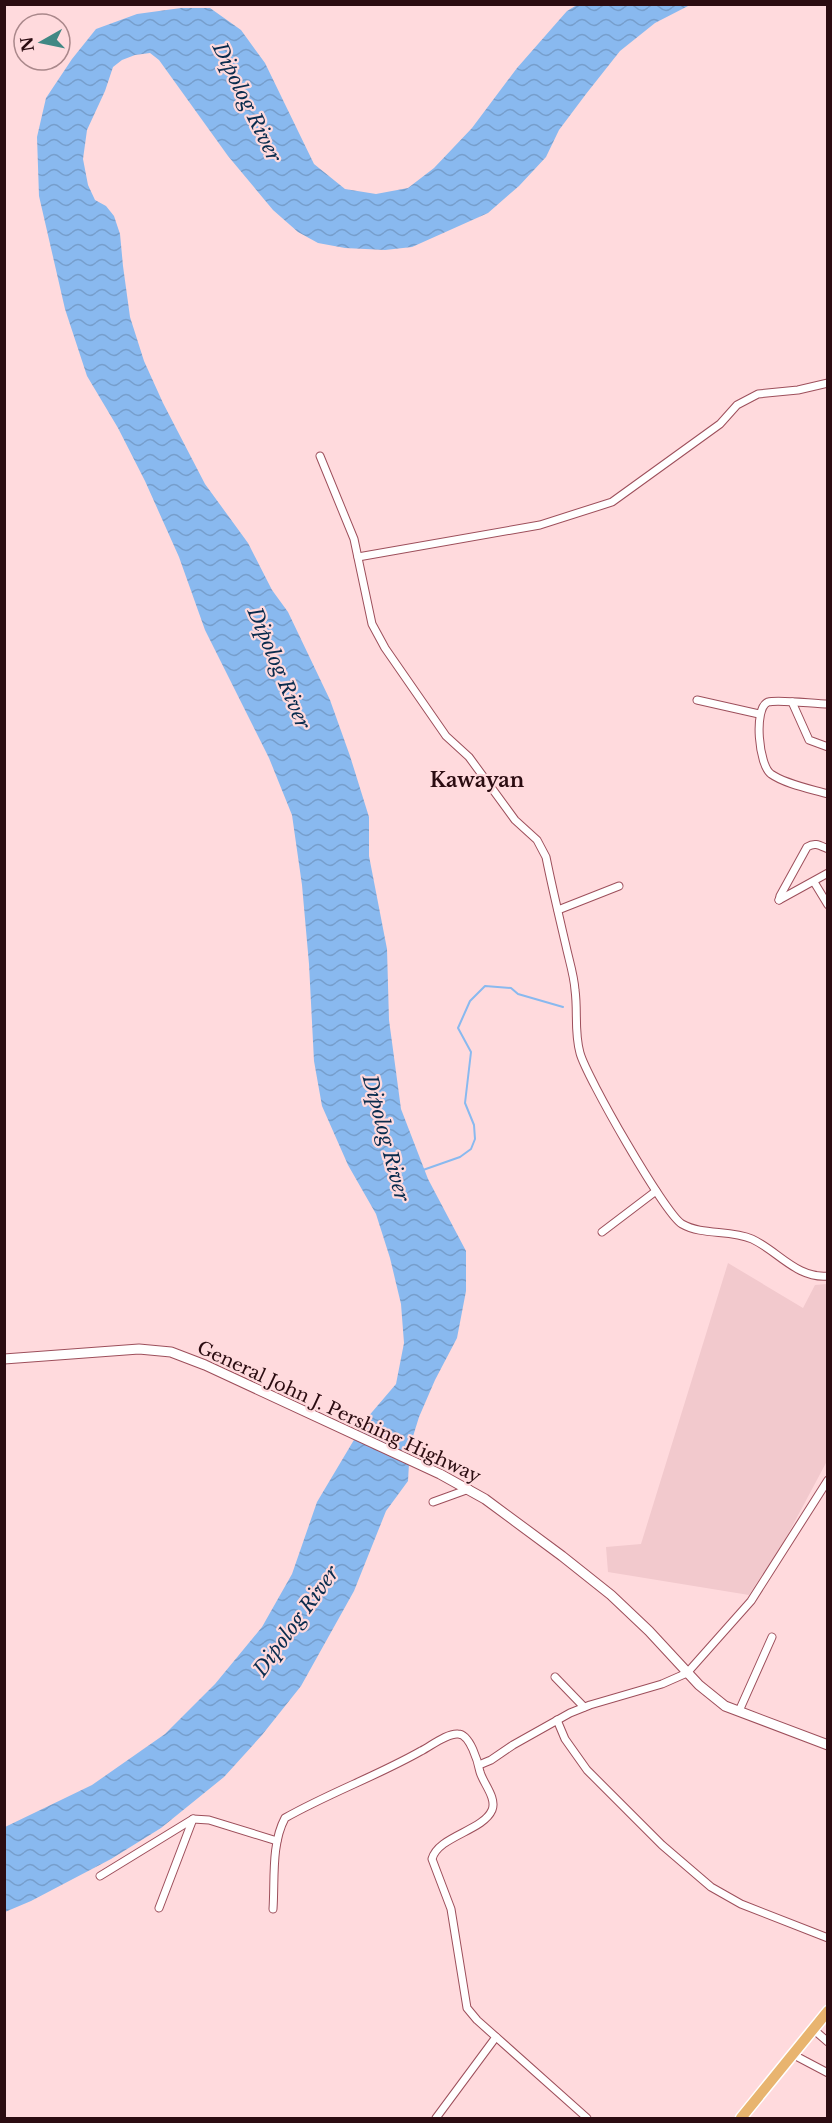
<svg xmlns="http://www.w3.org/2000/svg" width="832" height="2123" font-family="'Libre Baskerville',serif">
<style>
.built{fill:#f2c9cd}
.water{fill:url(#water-waves)}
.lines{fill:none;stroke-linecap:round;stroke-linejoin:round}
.stream{stroke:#89b9ef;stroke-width:2}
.minor-casing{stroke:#9d4f5b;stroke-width:9}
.secondary-casing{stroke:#9d4f5b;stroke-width:11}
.trunk-casing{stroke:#fff;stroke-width:13}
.minor{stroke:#fff;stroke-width:7}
.secondary{stroke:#fff;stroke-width:9}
.trunk{stroke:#e8b46f;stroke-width:10}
.labels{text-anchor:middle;stroke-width:4.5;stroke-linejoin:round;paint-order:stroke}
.street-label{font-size:18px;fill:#2b0c11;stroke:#ffdadd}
.water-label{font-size:20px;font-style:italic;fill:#092c4e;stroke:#ffdadd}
.neighbourhood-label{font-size:20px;font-weight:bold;fill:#2b0c11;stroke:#ffdadd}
</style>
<defs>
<pattern id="water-waves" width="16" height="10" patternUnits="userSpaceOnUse" patternTransform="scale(1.5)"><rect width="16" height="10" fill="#89b9ef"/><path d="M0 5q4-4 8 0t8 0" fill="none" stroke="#769ecc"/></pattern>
</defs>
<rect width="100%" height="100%" fill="#ffdadd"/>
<path class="built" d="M728,1263L803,1308L815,1285L827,1284V1461L786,1538L749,1595L608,1572L606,1547L641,1544Z"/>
<path class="water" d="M577,5H690L655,23L620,51L586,94L559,130L546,157L519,186L488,213L412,247L385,250L345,248L318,243L298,232L273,210L228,156L159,60L150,53L135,55L122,60L113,67L105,91L87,130L83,159L88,185L95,200L106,206L114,216L120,234L123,266L130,317L144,361L163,403L205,484L248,543L272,590L288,612L330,700L350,756L369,817V856L387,949L389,1020L401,1109L428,1179L466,1251V1291L457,1338L435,1380L419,1417L410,1446L408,1481L386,1511L354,1591L301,1686L262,1735L224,1777L161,1828L111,1859L31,1901L5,1912V1827L92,1785L165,1734L215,1684L262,1627L292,1574L317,1502L367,1418L396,1384L404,1343L401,1304L390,1258L376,1214L348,1165L322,1106L314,1061L309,964L302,885L292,815L269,758L205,630L179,557L145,481L118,428L87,376L65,309L39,196L37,137L46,98L72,59L96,29L137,14L181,8H210L241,30L265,63L314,164L345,189L376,194L408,188L434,168L472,128L517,68L567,11Z"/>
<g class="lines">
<path class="stream" d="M423,1170L460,1157L471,1149L475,1139L474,1125L465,1103L471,1052L458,1028L470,1001L485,986L511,988L518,994L563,1007"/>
<defs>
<g id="minor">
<path d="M320,456L354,539L372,624L385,648L446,736L469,757L515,820L537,840L546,857C552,887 559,916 566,946C569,960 574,975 575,990C578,1011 574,1032 580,1053C586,1076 665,1214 682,1224C703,1236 730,1229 752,1239C778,1251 797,1279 828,1276"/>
<path d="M358,557L540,525L612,502L720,424L737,405L758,394L798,390L828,383"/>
<path d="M697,700L759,714"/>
<path d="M792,702L809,740L828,747"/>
<path d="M828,704C815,704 778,699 768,702C753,708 759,766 771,774C785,784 811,789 828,794"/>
<path d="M814,882L828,905"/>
<path d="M779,900L780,896L807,847C815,842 819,845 828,849"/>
<path d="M779,900L828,873"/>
<path d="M558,910L619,886"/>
<path d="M602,1232L656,1191"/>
<path d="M433,1502L469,1489"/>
<path d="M555,1677L584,1707"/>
<path d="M739,1711L772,1637"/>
<path d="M557,1720L565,1739L587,1770L662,1845L711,1887L741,1904L828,1938"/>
<path d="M479,1765L491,1760L513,1745L570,1713L590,1705L662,1684L687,1673L751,1601L828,1480"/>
<path d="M100,1876L193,1819"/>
<path d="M159,1908L193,1819L209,1820L277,1841"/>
<path d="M273,1909C275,1880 271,1844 285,1818C329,1793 377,1776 421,1751C431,1746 447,1733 458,1734C470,1734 478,1762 480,1772C483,1783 497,1798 492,1810C483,1831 438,1836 432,1859L451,1909L467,2008L477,2020L587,2118"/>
<path d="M813,2029L828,2042"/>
<path d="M792,2054L828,2073"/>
<path d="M436,2118L496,2037"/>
</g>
<path id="secondary" d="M4,1359L139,1349L171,1352L205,1365L440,1474L485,1499L562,1556L611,1595L649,1631L699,1685L725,1706L828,1745"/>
<path id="trunk" d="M741,2118L828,2011"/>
</defs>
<use href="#minor" class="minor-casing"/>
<use href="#secondary" class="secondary-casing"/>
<use href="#trunk" class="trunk-casing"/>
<use href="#minor" class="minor"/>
<use href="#secondary" class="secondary"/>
<use href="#trunk" class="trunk"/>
</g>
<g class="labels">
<g class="street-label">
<text transform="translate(339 1412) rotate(25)" y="6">General John J. Pershing Highway</text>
</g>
<g class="water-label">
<text transform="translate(247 102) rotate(64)" y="7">Dipolog River</text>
<text transform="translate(279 668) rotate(67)" y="7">Dipolog River</text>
<text transform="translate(386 1138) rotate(75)" y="7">Dipolog River</text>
<text transform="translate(296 1621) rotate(-54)" y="7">Dipolog River</text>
</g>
<g class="neighbourhood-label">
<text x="477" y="787">Kawayan</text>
</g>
</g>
<rect width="832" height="2123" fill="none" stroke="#2b0c11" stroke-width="12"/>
<g transform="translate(42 42) rotate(261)"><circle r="28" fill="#ffdadd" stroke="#aa888b" stroke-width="1.5"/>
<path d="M0-4.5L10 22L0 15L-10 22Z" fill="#408884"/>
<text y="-9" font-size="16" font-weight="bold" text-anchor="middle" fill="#2b0c11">N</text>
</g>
</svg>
